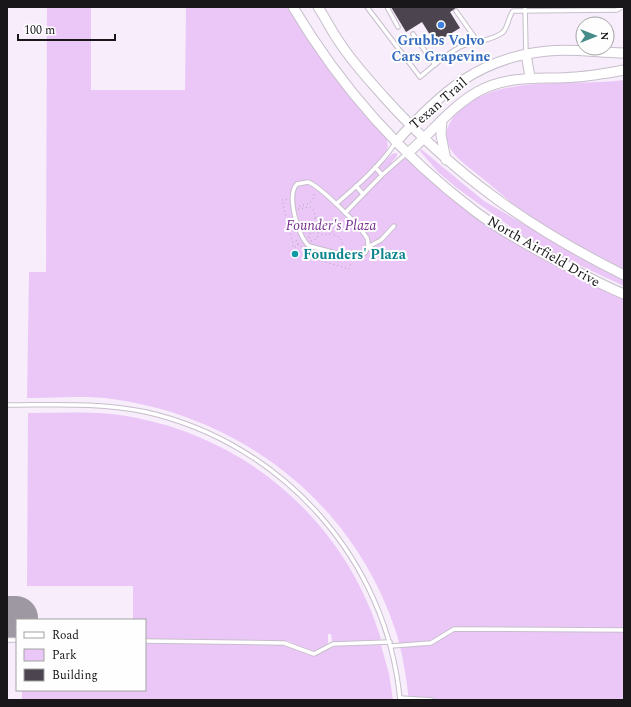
<svg xmlns="http://www.w3.org/2000/svg" width="631" height="707" font-family="Spectral,serif">
<style>
.green{fill:#ebc7f8}
.lines{fill:none;stroke-linecap:round;stroke-linejoin:round}
.runway{stroke:#9e98a2;stroke-width:44}
.building{fill:#4c444f}
.service-casing{stroke:#c7becb;stroke-width:5.5}
.secondary-casing{stroke:#c7becb;stroke-width:11}
.path{stroke:#aea6b1;stroke-width:1;stroke-dasharray:1 3;stroke-linecap:butt}
.service{stroke:#fff;stroke-width:3.5}
.secondary{stroke:#fff;stroke-width:9}
.shop-dot{fill:#3f7fe0;stroke:#fefefe;stroke-width:1.5}
.culture-dot{fill:#0f9aa8;stroke:#fefefe;stroke-width:1.5}
.labels{text-anchor:middle;stroke-width:4;stroke-linejoin:round;paint-order:stroke}
.shop-label{font-size:14px;font-weight:bold;fill:#366cbe;stroke:#fefefe}
.street-label{font-size:14px;fill:#1a171b;stroke:#fefefe}
.park-label{font-size:14px;font-style:italic;fill:#77308d;stroke:#fefefe}
.culture-label{font-size:14px;font-weight:bold;fill:#0d838f;stroke:#fefefe;text-anchor:start}
</style>
<rect width="100%" height="100%" fill="#f7edfb"/>
<g class="green">
<path d="M47,7H91V90H185L186,7H289L330,72L364,114L387,139L388,147L384,155L388,158L392,154L397,153V156L392,162L395,166L403,159H408C429,176 449,196 471,212C518,248 571,274 624,299V700H409C406,677 403,654 396,632C355,505 244,417 112,399C88,395 53,398 27,398L29,272H46Z"/>
<path d="M624,80V269C592,254 556,233 527,214C509,202 494,187 477,174C468,166 452,156 448,144C440,124 464,103 481,96C525,77 577,86 624,80Z"/>
<path d="M421,149L484,201L603,270L624,281V286L553,253L519,233L457,188L438,172L420,151Z"/>
<path d="M28,413C64,413 101,410 137,418C253,441 347,526 381,639L375,641L334,643L332,641L331,634H328V644L313,653L288,641L145,640V620H133V586H27Z"/>
<path d="M145,643L283,644L313,656L335,646L381,645L389,674L393,700H22V690H145Z"/>
</g>
<g class="lines">
<path class="runway" d="M7,618H16"/>
</g>
<path class="building" d="M391,7H458L450,12L460,28L435,43L422,22L406,32Z"/>
<g class="lines">
<defs>
<g id="service">
<path d="M367,7L420,77C433,66 445,55 460,47C473,41 489,42 502,33C508,29 508,17 513,11L617,10L622,7"/>
<path d="M387,7L398,27"/>
<path d="M525,7L526,54"/>
<path d="M456,11L478,42"/>
<path d="M413,34L435,65"/>
<path d="M375,167L382,175"/>
<path d="M308,182C320,186 360,226 367,238C368,241 368,244 368,247L365,253L355,258L309,246C298,237 286,195 297,184Z"/>
<path d="M356,186L363,194"/>
<path d="M336,204C357,186 380,166 396,142"/>
<path d="M345,213L382,175L407,153"/>
<path d="M368,247L381,240L394,226"/>
<path d="M7,405C53,405 100,402 146,412C283,443 387,560 400,700"/>
<path d="M7,640H17"/>
<path d="M145,641L284,643L314,654L333,644L390,642"/>
<path d="M391,646L431,643L454,629L624,630"/>
<path d="M400,698L432,700"/>
</g>
<g id="secondary">
<path d="M293,7C340,86 403,157 476,212C504,233 536,250 567,266C586,276 604,286 624,294"/>
<path d="M318,7C326,19 332,32 340,43C353,63 369,80 384,97C454,175 531,229 624,275"/>
<path d="M526,54L530,77"/>
<path d="M442,120L441,135L446,160"/>
<path d="M396,142C440,93 479,57 548,51C573,48 599,53 624,53"/>
<path d="M408,153C431,133 451,107 477,92C509,74 541,80 576,77C592,76 608,73 624,70"/>
</g>
</defs>
<use href="#service" class="service-casing"/>
<use href="#secondary" class="secondary-casing"/>
<g class="path">
<path d="M287,199L282,200L294,248L299,244L305,250L302,255L349,269L351,263"/>
<path d="M299,206C308,204 314,203 314,193"/>
<path d="M298,209L309,207L313,209L316,218L327,221L333,234C341,239 344,239 341,250"/>
<path d="M315,218L314,224L317,232L321,235L332,234"/>
<path d="M309,238L310,233L316,231"/>
<path d="M296,240L298,245"/>
<path d="M311,241L317,239L318,234"/>
<path d="M305,252L310,253"/>
</g>
<use href="#service" class="service"/>
<use href="#secondary" class="secondary"/>
</g>
<circle class="shop-dot" cx="441" cy="25" r="4"/>
<circle class="culture-dot" cx="295" cy="254" r="4"/>
<g class="labels">
<g class="shop-label">
<text x="441" y="45">Grubbs Volvo<tspan x="441" dy="16">Cars Grapevine</tspan></text>
</g>
<g class="street-label">
<text transform="translate(438 103) rotate(-41)" y="5">Texan Trail</text>
<text transform="translate(544 251) rotate(30)" y="5">North Airfield Drive</text>
</g>
<g class="park-label">
<text x="331" y="230">Founder's Plaza</text>
</g>
<g class="culture-label">
<text x="303" y="259">Founders' Plaza</text>
</g>
</g>
<rect width="631" height="707" fill="none" stroke="#1a171b" stroke-width="16"/>
<rect x="16" y="619" width="130" height="72" fill="#fefefe" stroke="#a3a2a3"/>
<rect x="24" y="632" width="20" height="6" fill="#ffffff" stroke="#a3a2a3"/>
<text x="52" y="639" font-size="12" fill="#1a171b">Road</text>
<rect x="24" y="649" width="20" height="12" fill="#ebc7f8" stroke="#a3a2a3"/>
<text x="52" y="659" font-size="12" fill="#1a171b">Park</text>
<rect x="24" y="669" width="20" height="12" fill="#4c444f" stroke="#a3a2a3"/>
<text x="52" y="679" font-size="12" fill="#1a171b">Building</text>
<g transform="translate(595 36) rotate(90)"><circle r="19" fill="#fefefe" stroke="#a3a2a3"/>
<path d="M0-3L7 15L0 10L-7 15Z" fill="#468d89"/>
<text y="-6" font-size="11" font-weight="bold" text-anchor="middle" fill="#1a171b">N</text>
</g>
<path d="M18 34v6h97v-6" fill="none" stroke="#1a171b" stroke-width="2"/>
<text x="24" y="34" font-size="12" fill="#1a171b" stroke="#fefefe" stroke-width="3" paint-order="stroke">100 m</text>
</svg>
